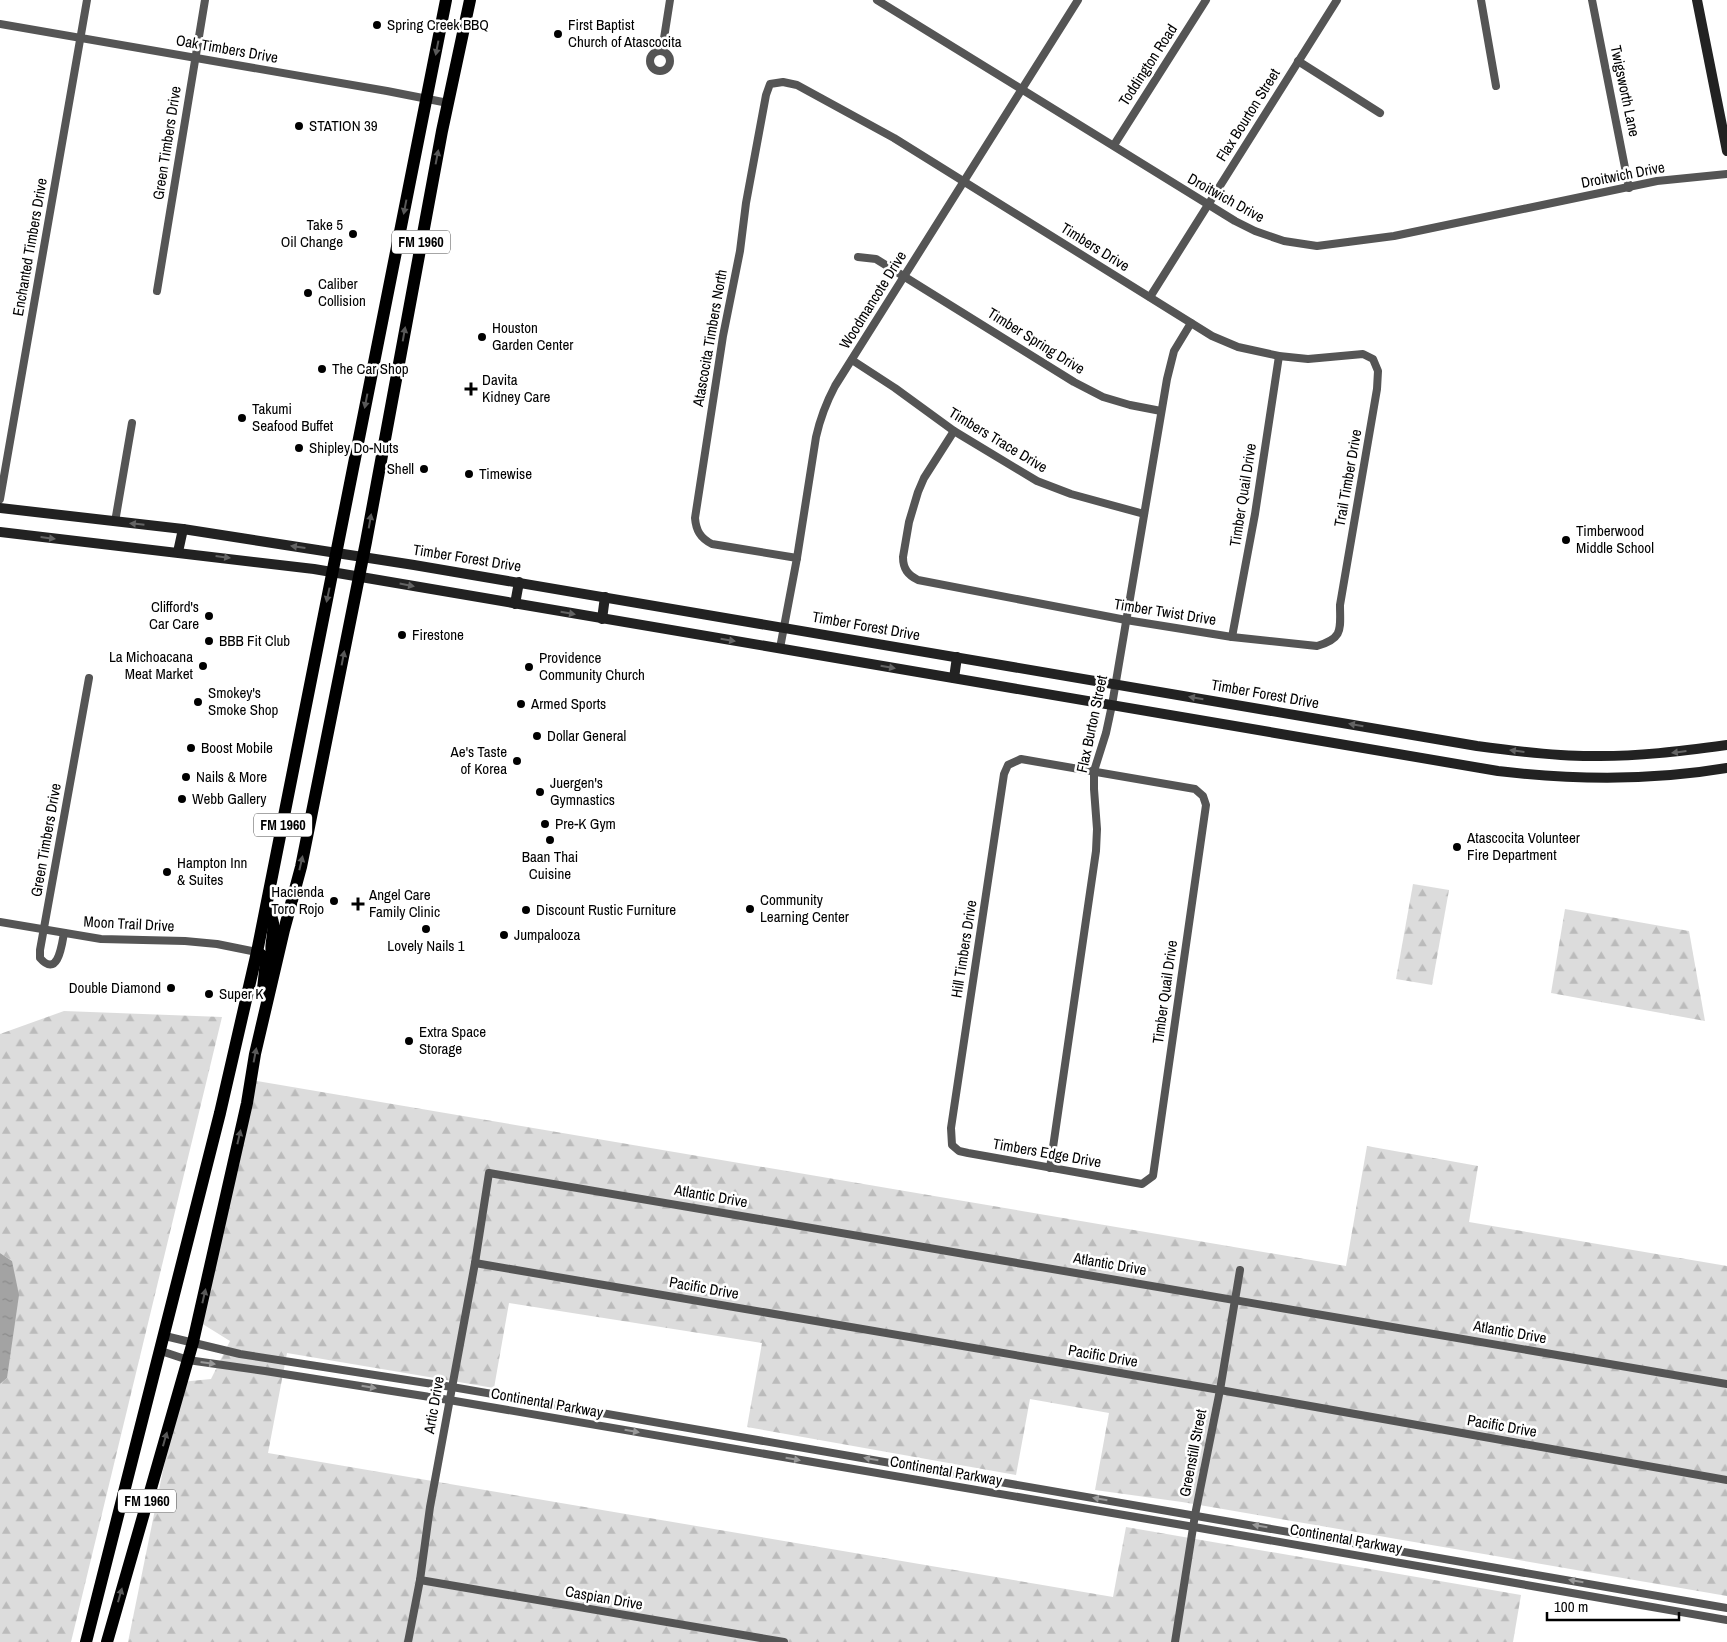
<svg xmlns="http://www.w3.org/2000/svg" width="1727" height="1642" font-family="'Archivo Narrow',sans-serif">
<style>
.forest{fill:url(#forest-firs)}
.water{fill:url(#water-ripples)}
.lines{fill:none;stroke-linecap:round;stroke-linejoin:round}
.street{stroke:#555;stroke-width:8}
.secondary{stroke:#222;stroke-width:10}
.primary{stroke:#000;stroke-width:12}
.oneway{fill:#595959}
.oneway2{fill:#646464}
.oneway3{fill:#999}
.poi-dot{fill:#000;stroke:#fff;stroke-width:2}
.labels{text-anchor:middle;stroke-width:5;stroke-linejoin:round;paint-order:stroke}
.shield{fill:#fff;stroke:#4c4c4c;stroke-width:1}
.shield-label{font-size:14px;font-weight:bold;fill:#000}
.poi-label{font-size:15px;fill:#000;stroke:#fff;text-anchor:start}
.street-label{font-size:15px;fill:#000;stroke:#fff}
</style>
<defs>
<pattern id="forest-firs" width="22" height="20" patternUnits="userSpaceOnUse" patternTransform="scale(1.25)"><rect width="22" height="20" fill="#dcdcdc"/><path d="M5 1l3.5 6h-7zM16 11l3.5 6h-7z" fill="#bbb"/></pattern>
<pattern id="water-ripples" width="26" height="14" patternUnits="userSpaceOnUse" patternTransform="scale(1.25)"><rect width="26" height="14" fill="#a3a3a3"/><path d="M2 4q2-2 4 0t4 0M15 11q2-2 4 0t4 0" fill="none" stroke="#8b8b8b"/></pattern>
</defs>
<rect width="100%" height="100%" fill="#fff"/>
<g class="forest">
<path d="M1413,884L1449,890L1432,985L1396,979Z"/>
<path d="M1565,909L1689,931L1705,1021L1551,993Z"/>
<path d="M64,1011L222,1017L71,1642H0V1384L7,1378L12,1261L0,1253V1034Z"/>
<path d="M251,1080L1346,1266L1367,1146L1478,1166L1469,1222L1727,1266V1596L1182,1502L1095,1490L1109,1413L1030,1399L1016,1475L747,1427L762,1343L509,1303L494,1388L287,1353L268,1453L1113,1597L1126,1527L1521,1595L1513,1642H128L181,1382L211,1379L230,1341L201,1323Z"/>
</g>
<path class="water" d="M0,1253L12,1261L19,1295L7,1378L0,1384Z"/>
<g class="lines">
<g class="street">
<path d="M877,0L1235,221L1255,231L1284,241L1317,246L1394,236L1657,181L1727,174"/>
<path d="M1481,0L1496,86"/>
<path d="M1592,0L1629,188"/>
<path d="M0,24L387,91L448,103"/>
<circle cx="660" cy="61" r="10"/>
<path d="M662,51L670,0"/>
<path d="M1298,61L1380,113"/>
<path d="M1114,145L1206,0"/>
<path d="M858,257L876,259L1074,382L1103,397L1130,405L1161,411"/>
<path d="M157,291L205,0"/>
<path d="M1150,297L1337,0"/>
<path d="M852,360L895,388L954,431L1037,481L1071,494L1144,514"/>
<path d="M0,499L87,0"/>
<path d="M115,522L132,423"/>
<path d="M797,558L712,544C700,538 696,530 695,518L723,336L740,251L746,203L766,95L770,84L783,82L797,85L894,138L1212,336L1238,347L1279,356L1308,359L1363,354L1373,359L1378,371L1377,389L1340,605C1340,629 1344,638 1317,646L1232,637L1126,620L918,580C908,575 903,569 903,557L909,522L918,492L924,478L954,431"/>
<path d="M1232,637L1255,514L1279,356"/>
<path d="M780,648L797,558L816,437C820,419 826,403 835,386L1078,0"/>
<path d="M1021,759L1195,789L1203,796L1206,805L1153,1176L1142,1184L968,1153L959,1151L952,1145L951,1128L1004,774L1008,765Z"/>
<path d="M0,922L101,939L185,941L217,944L257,952"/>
<path d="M64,933C62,944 58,979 40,958V950L89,678"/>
<path d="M1050,1168L1096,851L1097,829L1094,789V771L1106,733L1112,705L1167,379L1174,351L1191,323"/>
<path d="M475,1263L1220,1390L1727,1480"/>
<path d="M165,1336L240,1354L452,1387L1727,1608"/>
<path d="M161,1351L188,1360L265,1371L449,1400L1194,1527L1727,1620"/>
<path d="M420,1580L784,1642"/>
<path d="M408,1642L420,1580L430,1507L475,1263L489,1173L1727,1384"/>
<path d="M1175,1642L1195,1515L1220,1390L1240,1270"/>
</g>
<g class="secondary">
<path d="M1697,0L1727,151"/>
<path d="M0,508L183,529L414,565L1477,746C1514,751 1553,756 1590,756C1636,757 1682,751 1727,745"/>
<path d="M0,532L314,569L1498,771C1574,780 1651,781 1727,768"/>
<path d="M178,552L183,529"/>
<path d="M515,604L519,582"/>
<path d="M602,619L605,597"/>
<path d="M954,678L957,657"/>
</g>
<g class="primary">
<path d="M267,904C269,910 272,917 273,923C275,939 267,946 275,962"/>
<path d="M257,952L264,957L266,961L263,989"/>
<path d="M86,1642L220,1113L257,952L446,0"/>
<path d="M107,1642L193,1342L247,1103L255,1054L284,930L301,867L366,542L442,131L470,0"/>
</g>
</g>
<defs><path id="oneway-solid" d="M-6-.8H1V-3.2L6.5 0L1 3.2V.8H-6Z" transform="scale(1.25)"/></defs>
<g class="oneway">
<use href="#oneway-solid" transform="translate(437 48) rotate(101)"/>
<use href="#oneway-solid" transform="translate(437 157) rotate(-79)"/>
<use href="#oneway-solid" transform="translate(405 207) rotate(101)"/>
<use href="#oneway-solid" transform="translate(404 334) rotate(-80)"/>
<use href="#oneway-solid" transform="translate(366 401) rotate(101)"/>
<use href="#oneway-solid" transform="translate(370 521) rotate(-80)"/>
<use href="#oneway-solid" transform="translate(328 595) rotate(102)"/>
<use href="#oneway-solid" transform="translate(343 658) rotate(-79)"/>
<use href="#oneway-solid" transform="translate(301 863) rotate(-77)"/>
<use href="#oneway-solid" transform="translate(255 1055) rotate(-79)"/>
<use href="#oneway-solid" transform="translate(239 1137) rotate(-77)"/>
<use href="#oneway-solid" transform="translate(204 1296) rotate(-77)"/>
<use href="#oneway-solid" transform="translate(165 1439) rotate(-74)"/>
<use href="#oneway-solid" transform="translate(120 1595) rotate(-74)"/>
</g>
<g class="oneway2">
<use href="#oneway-solid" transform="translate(137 524) rotate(-174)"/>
<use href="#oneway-solid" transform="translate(48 538) rotate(7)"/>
<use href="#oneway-solid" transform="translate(298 547) rotate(-172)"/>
<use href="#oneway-solid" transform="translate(223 557) rotate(7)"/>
<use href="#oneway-solid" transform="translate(407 585) rotate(11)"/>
<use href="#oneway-solid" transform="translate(568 613) rotate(10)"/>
<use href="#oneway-solid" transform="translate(728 640) rotate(9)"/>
<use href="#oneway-solid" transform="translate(888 667) rotate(10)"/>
<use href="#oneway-solid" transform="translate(1196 698) rotate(-170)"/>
<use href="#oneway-solid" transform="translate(1356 725) rotate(-170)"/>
<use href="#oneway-solid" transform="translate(1517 751) rotate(-173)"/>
<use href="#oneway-solid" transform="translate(1679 752) rotate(173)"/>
</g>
<g class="oneway3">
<use href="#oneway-solid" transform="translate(208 1363) rotate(8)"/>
<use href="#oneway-solid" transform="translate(369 1387) rotate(9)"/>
<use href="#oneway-solid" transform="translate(632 1431) rotate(10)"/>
<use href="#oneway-solid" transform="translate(793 1459) rotate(10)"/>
<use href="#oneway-solid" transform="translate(871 1459) rotate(-170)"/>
<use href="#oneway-solid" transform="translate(1100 1499) rotate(-170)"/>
<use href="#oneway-solid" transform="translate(1260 1526) rotate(-170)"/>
<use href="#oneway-solid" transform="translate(1576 1581) rotate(-170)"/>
</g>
<g class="poi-dot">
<circle cx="377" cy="25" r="5"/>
<circle cx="558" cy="34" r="5"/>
<circle cx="299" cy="126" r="5"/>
<circle cx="353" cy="234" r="5"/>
<circle cx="308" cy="293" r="5"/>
<circle cx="482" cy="337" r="5"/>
<circle cx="322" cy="369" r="5"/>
<path d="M468.5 381.5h5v5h5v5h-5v5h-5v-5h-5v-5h5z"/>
<circle cx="242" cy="418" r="5"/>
<circle cx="299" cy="448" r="5"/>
<circle cx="424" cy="469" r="5"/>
<circle cx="469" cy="474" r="5"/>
<circle cx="1566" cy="540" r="5"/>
<circle cx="209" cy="616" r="5"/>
<circle cx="402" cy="635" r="5"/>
<circle cx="209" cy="641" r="5"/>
<circle cx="203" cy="666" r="5"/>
<circle cx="529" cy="667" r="5"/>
<circle cx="198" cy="702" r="5"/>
<circle cx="521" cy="704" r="5"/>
<circle cx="537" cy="736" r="5"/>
<circle cx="191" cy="748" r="5"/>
<circle cx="517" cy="761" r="5"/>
<circle cx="186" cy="777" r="5"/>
<circle cx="540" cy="792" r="5"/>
<circle cx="182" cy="799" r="5"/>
<circle cx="545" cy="824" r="5"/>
<circle cx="550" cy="840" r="5"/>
<circle cx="1457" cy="847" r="5"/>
<circle cx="167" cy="872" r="5"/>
<circle cx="334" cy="901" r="5"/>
<path d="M355.5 896.5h5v5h5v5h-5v5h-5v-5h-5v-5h5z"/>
<circle cx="750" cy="909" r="5"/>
<circle cx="526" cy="910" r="5"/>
<circle cx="426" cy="929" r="5"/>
<circle cx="504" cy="935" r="5"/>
<circle cx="171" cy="988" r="5"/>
<circle cx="209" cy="994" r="5"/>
<circle cx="409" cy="1041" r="5"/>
</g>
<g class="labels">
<g class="shield">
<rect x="392" y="230.5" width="58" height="23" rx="4"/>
<rect x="254" y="813.5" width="58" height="23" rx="4"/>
<rect x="118" y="1489.5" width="58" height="23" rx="4"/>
</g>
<g class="shield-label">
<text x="421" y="247">FM 1960</text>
<text x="283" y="830">FM 1960</text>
<text x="147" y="1506">FM 1960</text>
</g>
<g class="poi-label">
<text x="387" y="30">Spring Creek BBQ</text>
<text x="568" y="30">First Baptist<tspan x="568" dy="17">Church of Atascocita</tspan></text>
<text x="309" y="131">STATION 39</text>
<text x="343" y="230" text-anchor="end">Take 5<tspan x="343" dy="17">Oil Change</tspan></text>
<text x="318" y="289">Caliber<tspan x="318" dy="17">Collision</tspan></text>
<text x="492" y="333">Houston<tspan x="492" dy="17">Garden Center</tspan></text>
<text x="332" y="374">The Car Shop</text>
<text x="482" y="385">Davita<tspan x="482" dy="17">Kidney Care</tspan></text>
<text x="252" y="414">Takumi<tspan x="252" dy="17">Seafood Buffet</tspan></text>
<text x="309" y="453">Shipley Do-Nuts</text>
<text x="414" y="474" text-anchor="end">Shell</text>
<text x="479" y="479">Timewise</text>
<text x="1576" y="536">Timberwood<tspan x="1576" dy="17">Middle School</tspan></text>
<text x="199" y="612" text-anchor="end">Clifford's<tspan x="199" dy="17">Car Care</tspan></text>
<text x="412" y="640">Firestone</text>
<text x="219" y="646">BBB Fit Club</text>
<text x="193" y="662" text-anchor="end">La Michoacana<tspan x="193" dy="17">Meat Market</tspan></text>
<text x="539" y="663">Providence<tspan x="539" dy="17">Community Church</tspan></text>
<text x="208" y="698">Smokey's<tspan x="208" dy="17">Smoke Shop</tspan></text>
<text x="531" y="709">Armed Sports</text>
<text x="547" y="741">Dollar General</text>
<text x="201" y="753">Boost Mobile</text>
<text x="507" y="757" text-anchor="end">Ae's Taste<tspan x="507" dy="17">of Korea</tspan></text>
<text x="196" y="782">Nails &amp; More</text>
<text x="550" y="788">Juergen's<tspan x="550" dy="17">Gymnastics</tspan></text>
<text x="192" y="804">Webb Gallery</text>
<text x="555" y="829">Pre-K Gym</text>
<text x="1467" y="843">Atascocita Volunteer<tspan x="1467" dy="17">Fire Department</tspan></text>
<text x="550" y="862" text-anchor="middle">Baan Thai<tspan x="550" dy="17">Cuisine</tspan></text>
<text x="177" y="868">Hampton Inn<tspan x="177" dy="17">&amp; Suites</tspan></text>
<text x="324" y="897" text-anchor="end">Hacienda<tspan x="324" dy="17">Toro Rojo</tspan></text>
<text x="369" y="900">Angel Care<tspan x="369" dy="17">Family Clinic</tspan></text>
<text x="760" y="905">Community<tspan x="760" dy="17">Learning Center</tspan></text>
<text x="536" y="915">Discount Rustic Furniture</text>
<text x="514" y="940">Jumpalooza</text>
<text x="426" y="951" text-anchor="middle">Lovely Nails 1</text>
<text x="161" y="993" text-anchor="end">Double Diamond</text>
<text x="219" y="999">Super K</text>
<text x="419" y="1037">Extra Space<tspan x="419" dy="17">Storage</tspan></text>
</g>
<g class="street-label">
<text transform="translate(227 49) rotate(10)" y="5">Oak Timbers Drive</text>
<text transform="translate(1148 65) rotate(-57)" y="5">Toddington Road</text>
<text transform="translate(1625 91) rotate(78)" y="5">Twigsworth Lane</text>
<text transform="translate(1248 115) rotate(-58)" y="5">Flax Bourton Street</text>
<text transform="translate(167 143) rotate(-81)" y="5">Green Timbers Drive</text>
<text transform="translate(1623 175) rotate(-11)" y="5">Droitwich Drive</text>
<text transform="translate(1226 198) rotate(29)" y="5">Droitwich Drive</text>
<text transform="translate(30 247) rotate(-80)" y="5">Enchanted Timbers Drive</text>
<text transform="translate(1095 247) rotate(32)" y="5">Timbers Drive</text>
<text transform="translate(873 300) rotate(-58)" y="5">Woodmancote Drive</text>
<text transform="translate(710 338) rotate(-80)" y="5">Atascocita Timbers North</text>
<text transform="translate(1036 341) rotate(32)" y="5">Timber Spring Drive</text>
<text transform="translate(998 440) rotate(31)" y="5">Timbers Trace Drive</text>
<text transform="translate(1348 478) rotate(-80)" y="5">Trail Timber Drive</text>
<text transform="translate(1243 495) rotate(-81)" y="5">Timber Quail Drive</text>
<text transform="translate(467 558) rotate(9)" y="5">Timber Forest Drive</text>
<text transform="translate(1165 612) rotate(9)" y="5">Timber Twist Drive</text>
<text transform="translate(866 626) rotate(10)" y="5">Timber Forest Drive</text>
<text transform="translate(1265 694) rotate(10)" y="5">Timber Forest Drive</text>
<text transform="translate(1092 724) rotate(-78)" y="5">Flax Burton Street</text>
<text transform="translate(46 840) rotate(-80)" y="5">Green Timbers Drive</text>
<text transform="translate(129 924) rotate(3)" y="5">Moon Trail Drive</text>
<text transform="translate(964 949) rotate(-81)" y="5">Hill Timbers Drive</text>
<text transform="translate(1165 992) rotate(-82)" y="5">Timber Quail Drive</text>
<text transform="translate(1047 1153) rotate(10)" y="5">Timbers Edge Drive</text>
<text transform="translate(711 1196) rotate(10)" y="5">Atlantic Drive</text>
<text transform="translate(1110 1264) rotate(10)" y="5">Atlantic Drive</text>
<text transform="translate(704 1288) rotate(10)" y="5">Pacific Drive</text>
<text transform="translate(1510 1332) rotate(10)" y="5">Atlantic Drive</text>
<text transform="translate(1103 1356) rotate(10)" y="5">Pacific Drive</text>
<text transform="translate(547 1403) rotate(10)" y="5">Continental Parkway</text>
<text transform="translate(434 1405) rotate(-80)" y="5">Artic Drive</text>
<text transform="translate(1502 1426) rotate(10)" y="5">Pacific Drive</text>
<text transform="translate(1193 1453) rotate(-79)" y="5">Greenstill Street</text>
<text transform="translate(946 1471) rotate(10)" y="5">Continental Parkway</text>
<text transform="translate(1346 1539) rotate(10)" y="5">Continental Parkway</text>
<text transform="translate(604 1598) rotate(10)" y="5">Caspian Drive</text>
</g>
</g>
<path d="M1547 1612v8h132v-8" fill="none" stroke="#000000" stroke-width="2.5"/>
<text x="1554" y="1612" font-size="15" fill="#000000" stroke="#ffffff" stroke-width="4" paint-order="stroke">100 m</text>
</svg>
